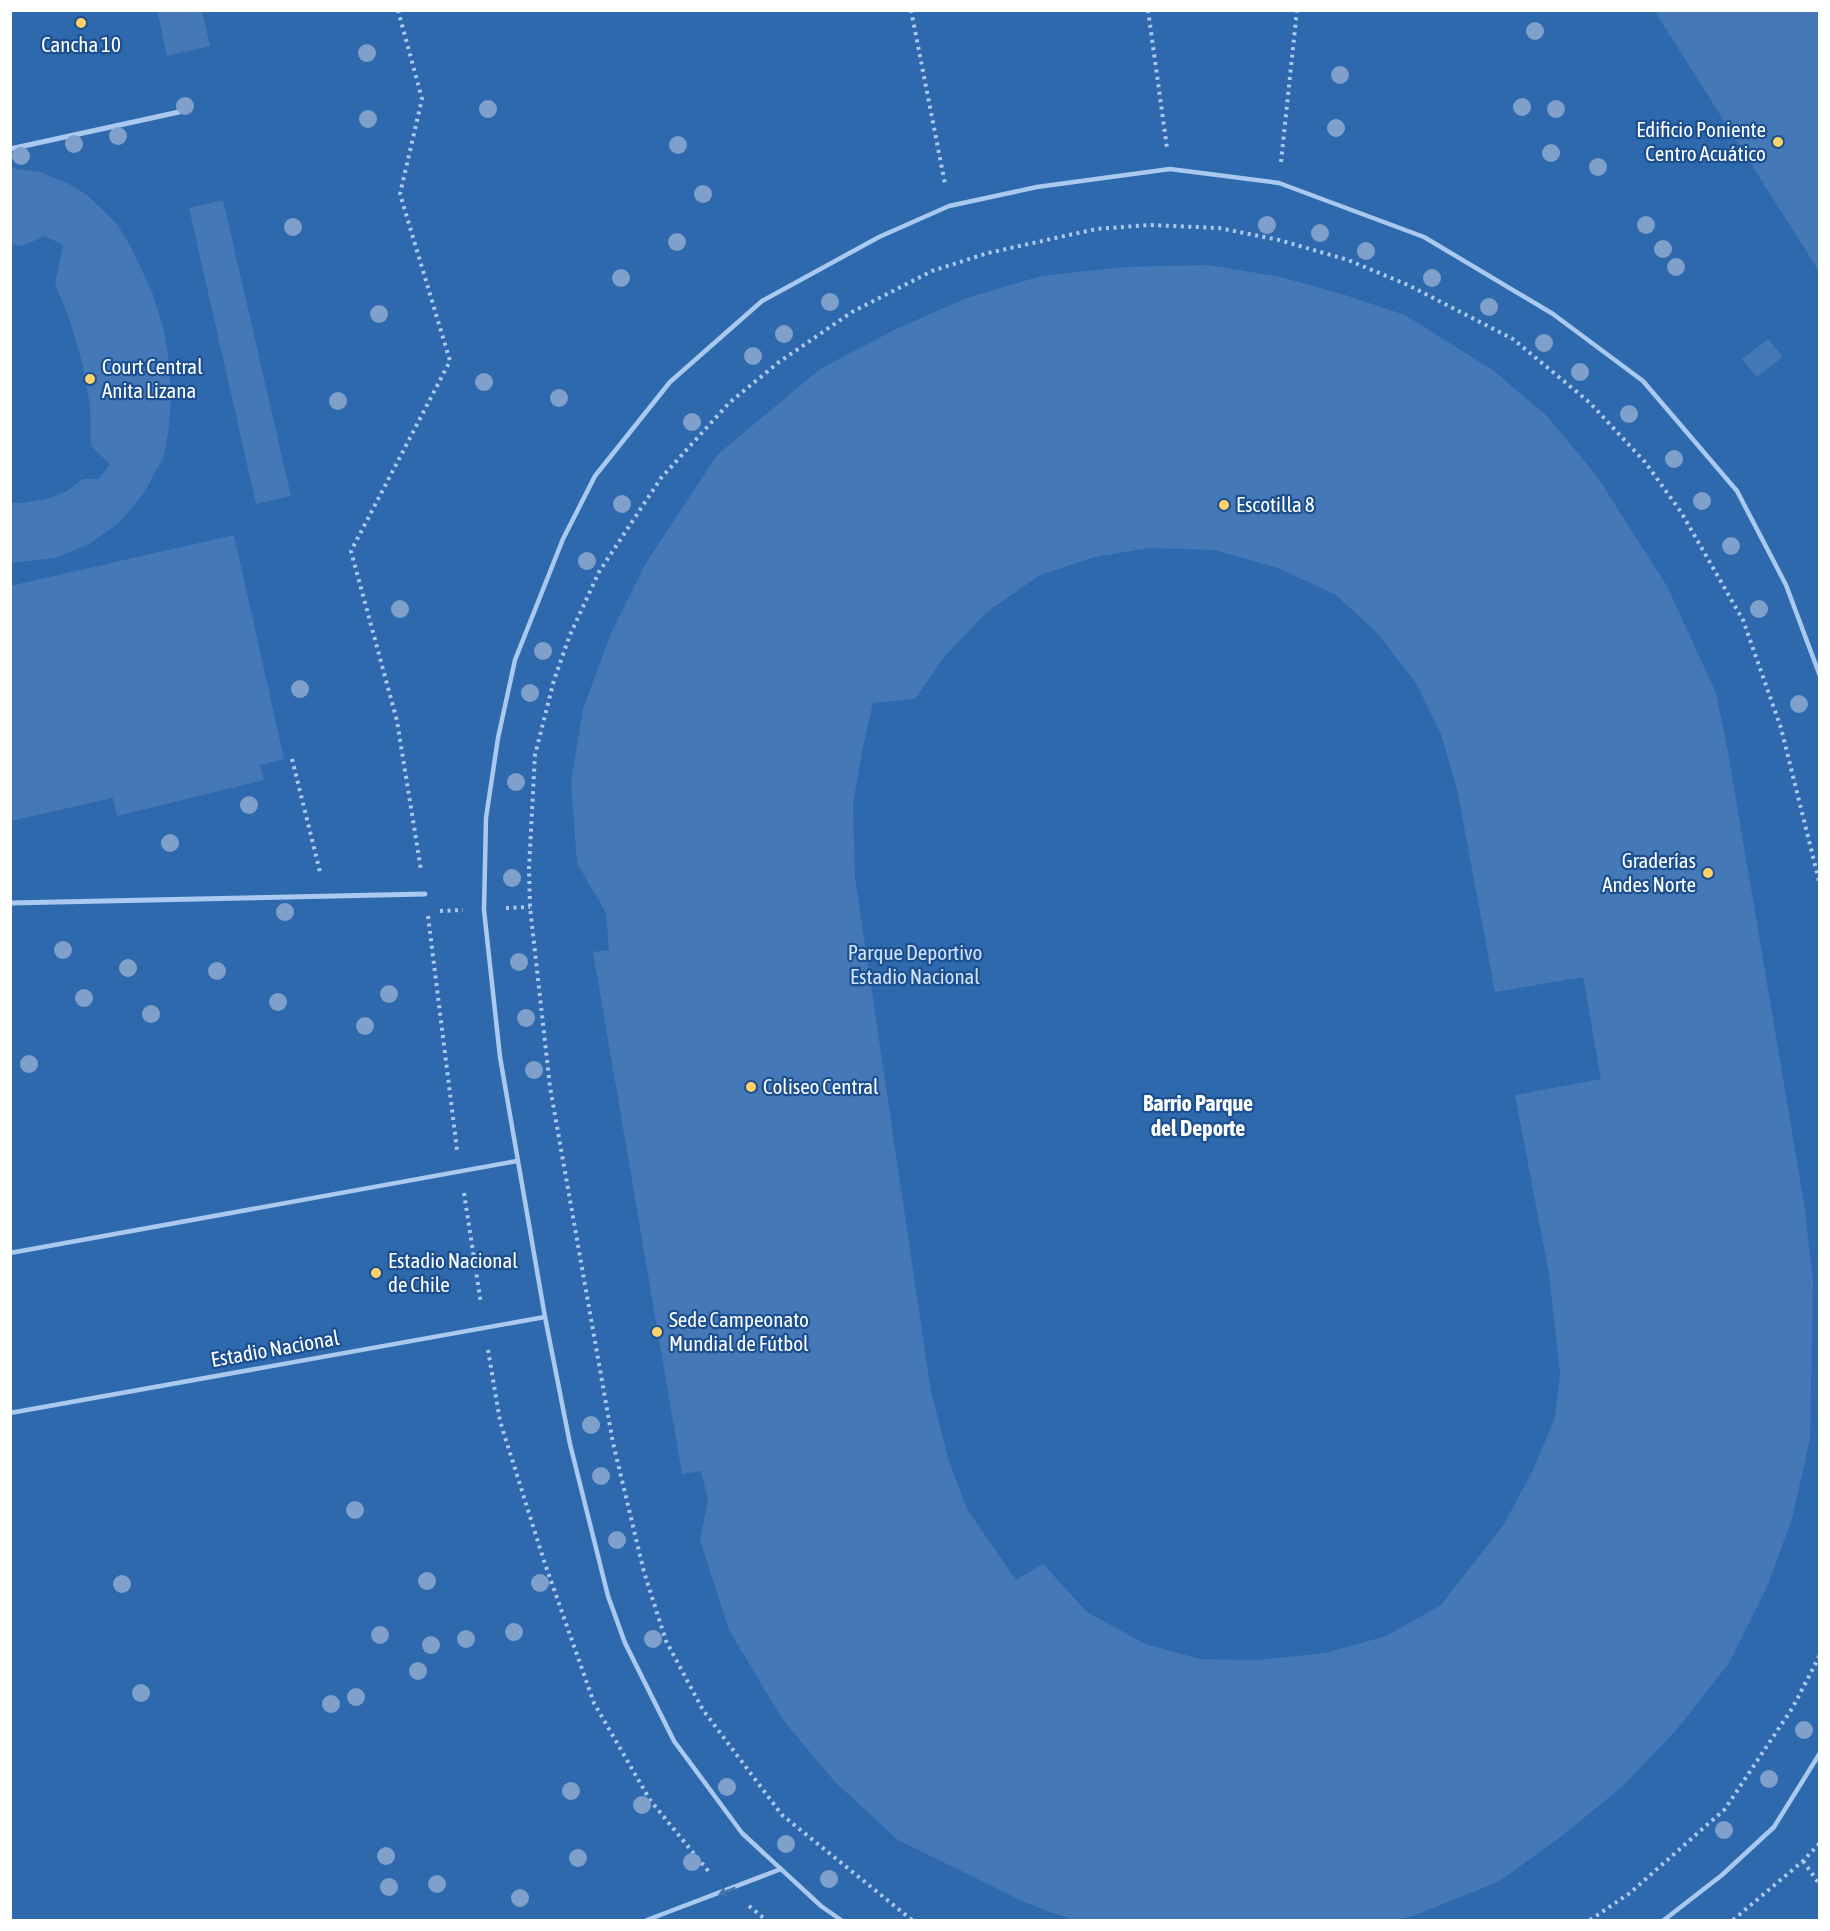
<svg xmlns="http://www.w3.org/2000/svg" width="1830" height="1931" font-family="'Asap Condensed',sans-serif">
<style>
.green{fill:#2e69ad}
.building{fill:#4478b7;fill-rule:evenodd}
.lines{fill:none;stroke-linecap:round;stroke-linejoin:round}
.path{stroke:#a9c9ee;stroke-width:4;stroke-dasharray:3 4.5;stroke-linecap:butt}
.service{stroke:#a9c9ee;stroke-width:4.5}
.pedestrian{stroke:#a9c9ee;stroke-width:5}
.tree{fill:#7ea0ca}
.oneway{fill:#4674ac}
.poi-dot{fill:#ffd166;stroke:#1b4f8f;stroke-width:2}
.labels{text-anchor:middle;stroke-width:4.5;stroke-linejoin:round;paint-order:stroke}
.poi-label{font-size:21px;fill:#fff;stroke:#1b4f8f;text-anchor:start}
.park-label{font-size:21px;fill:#cfe3fa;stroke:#1b4f8f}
.street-label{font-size:21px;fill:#fff;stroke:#1b4f8f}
.neighbourhood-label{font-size:22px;font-weight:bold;fill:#fff;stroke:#1b4f8f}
</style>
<rect width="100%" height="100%" fill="#1b4f8f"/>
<rect class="green" x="11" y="11" width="1808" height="1909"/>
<g class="building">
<path d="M157,10H202L210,46L167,56Z"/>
<path d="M1654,10H1820V273Z"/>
<path d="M10,168L40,172L67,183L86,194L117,224L132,249L152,292L163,327L169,362L171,396L169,427L164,456L144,493L120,522L91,543L56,558L12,563H10V503H23L51,498L67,491L83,479H99L110,464L91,446L90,406L83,366L69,318L55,284L63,245L45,236L22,246L10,244Z"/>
<path d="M223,200L291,496L256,504L189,208Z"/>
<path d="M1208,265L1281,277L1345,295L1405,315L1494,371L1547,416L1596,475L1667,586L1716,693L1728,752L1804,1203L1813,1282L1810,1439L1792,1519L1767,1587L1729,1663L1678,1728L1623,1786L1562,1836L1498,1882L1413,1916L1397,1920H1073L1026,1903L898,1840L835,1782L783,1720L729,1630L700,1540L708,1500L701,1471L682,1474L593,952L609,950L606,913L577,863L571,782L583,709L611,633L646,563L717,455L820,369L894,330L964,299L1041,276L1124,267ZM1150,548L1215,550L1278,568L1336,595L1378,634L1416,683L1441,734L1457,789L1495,992L1583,977L1601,1079L1515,1095L1549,1274L1560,1374L1555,1417L1534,1468L1504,1524L1441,1605L1386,1636L1325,1653L1259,1660L1200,1659L1145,1644L1087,1612L1043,1564L1016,1580L967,1509L949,1461L931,1392L855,877L853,804L862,751L873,703L915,699L944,657L987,612L1040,575L1095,557Z"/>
<path d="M1768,339L1783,357L1757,377L1742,359Z"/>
<path d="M234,535L284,759L260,765L264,780L117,816L113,798L10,821V586Z"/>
</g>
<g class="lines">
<g class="path">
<path d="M398,10L422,99L400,194L450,361L351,551L397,721L421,870"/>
<path d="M911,10L945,184"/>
<path d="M1148,10L1167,148"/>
<path d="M1281,162L1297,10"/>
<path d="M292,759L320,872"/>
<path d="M506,908L530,907"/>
<path d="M440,911L463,910"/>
<path d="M428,916L457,1150"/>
<path d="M464,1193L481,1304"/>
<path d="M488,1350L500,1421L544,1561L594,1703L650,1800L709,1872"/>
<path d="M1803,1861L1820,1885"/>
<path d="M749,1906L766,1920"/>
<path d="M912,1920L782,1815L703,1710L666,1641L644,1572L613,1443L550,1087L530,907L529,868L535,755L554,680L570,635L599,572L661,478L729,403L779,362L852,312L932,271L988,253L1096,229L1150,225L1219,228L1279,240L1348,260L1408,285L1513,339L1589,402L1645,462L1681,512L1743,620L1781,728L1820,885"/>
<path d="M1590,1920L1630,1893L1725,1809L1793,1707L1820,1655"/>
<path d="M1733,1920L1803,1861L1820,1843"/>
</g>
<g class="service">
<path d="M10,1253L517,1161"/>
<path d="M10,1413L545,1317"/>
<path d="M647,1920L781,1869"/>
<path d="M841,1920L821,1906L742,1833L674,1741L625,1643L608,1596L570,1444L545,1317L500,1057L484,910L486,818L498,738L515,660L563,539L595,476L670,382L762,301L879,237L949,206L1037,187L1170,169L1279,183L1424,237L1553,314L1643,381L1737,491L1786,585L1820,676"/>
<path d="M1664,1920L1722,1875L1774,1827L1820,1753"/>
</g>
<g class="pedestrian">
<path d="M10,149L179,112"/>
<path d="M10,903L425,894"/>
</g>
</g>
<g class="tree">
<circle cx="1535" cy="31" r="9"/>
<circle cx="367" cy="53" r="9"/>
<circle cx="1340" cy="75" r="9"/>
<circle cx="185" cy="106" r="9"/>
<circle cx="1522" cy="107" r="9"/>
<circle cx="488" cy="109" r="9"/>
<circle cx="1556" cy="109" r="9"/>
<circle cx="368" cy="119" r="9"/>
<circle cx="1336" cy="128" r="9"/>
<circle cx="118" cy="136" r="9"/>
<circle cx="74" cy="144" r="9"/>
<circle cx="678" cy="145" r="9"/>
<circle cx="1551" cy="153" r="9"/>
<circle cx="21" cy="156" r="9"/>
<circle cx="1598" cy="167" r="9"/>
<circle cx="703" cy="194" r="9"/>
<circle cx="1267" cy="225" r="9"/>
<circle cx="1646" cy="225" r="9"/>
<circle cx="293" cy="227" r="9"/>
<circle cx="1320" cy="233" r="9"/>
<circle cx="677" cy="242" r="9"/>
<circle cx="1663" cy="249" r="9"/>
<circle cx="1366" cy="251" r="9"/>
<circle cx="1676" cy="267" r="9"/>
<circle cx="621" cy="278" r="9"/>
<circle cx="1432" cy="278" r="9"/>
<circle cx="830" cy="302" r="9"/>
<circle cx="1489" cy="307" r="9"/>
<circle cx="379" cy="314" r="9"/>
<circle cx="784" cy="334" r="9"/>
<circle cx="1544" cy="343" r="9"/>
<circle cx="753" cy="356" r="9"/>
<circle cx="1580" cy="372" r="9"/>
<circle cx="484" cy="382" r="9"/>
<circle cx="559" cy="398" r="9"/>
<circle cx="338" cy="401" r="9"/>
<circle cx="1629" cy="414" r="9"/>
<circle cx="692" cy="422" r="9"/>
<circle cx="1674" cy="459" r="9"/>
<circle cx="1702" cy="501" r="9"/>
<circle cx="622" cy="504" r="9"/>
<circle cx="1731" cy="546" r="9"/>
<circle cx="587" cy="561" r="9"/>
<circle cx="400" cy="609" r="9"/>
<circle cx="1759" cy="609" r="9"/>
<circle cx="543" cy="651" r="9"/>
<circle cx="300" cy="689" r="9"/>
<circle cx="530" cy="693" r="9"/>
<circle cx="1799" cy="704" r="9"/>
<circle cx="516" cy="782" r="9"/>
<circle cx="249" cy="805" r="9"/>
<circle cx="170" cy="843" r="9"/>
<circle cx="512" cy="878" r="9"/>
<circle cx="285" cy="912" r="9"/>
<circle cx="63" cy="950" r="9"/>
<circle cx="519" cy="962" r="9"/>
<circle cx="128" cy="968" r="9"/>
<circle cx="217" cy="971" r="9"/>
<circle cx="389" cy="994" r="9"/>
<circle cx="84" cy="998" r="9"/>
<circle cx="278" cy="1002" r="9"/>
<circle cx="151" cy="1014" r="9"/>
<circle cx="526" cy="1018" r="9"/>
<circle cx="365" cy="1026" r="9"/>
<circle cx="29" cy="1064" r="9"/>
<circle cx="534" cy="1070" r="9"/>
<circle cx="591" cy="1425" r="9"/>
<circle cx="601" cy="1476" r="9"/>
<circle cx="355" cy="1510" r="9"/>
<circle cx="617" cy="1540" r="9"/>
<circle cx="427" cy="1581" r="9"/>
<circle cx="540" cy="1583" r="9"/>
<circle cx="122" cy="1584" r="9"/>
<circle cx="514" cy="1632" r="9"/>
<circle cx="380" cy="1635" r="9"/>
<circle cx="466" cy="1639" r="9"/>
<circle cx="653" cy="1639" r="9"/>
<circle cx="431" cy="1645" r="9"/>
<circle cx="418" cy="1671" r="9"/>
<circle cx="141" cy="1693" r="9"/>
<circle cx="356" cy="1697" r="9"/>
<circle cx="331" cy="1704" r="9"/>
<circle cx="1804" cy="1730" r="9"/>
<circle cx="1769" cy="1779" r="9"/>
<circle cx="727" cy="1787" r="9"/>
<circle cx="571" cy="1791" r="9"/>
<circle cx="642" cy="1805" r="9"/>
<circle cx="1724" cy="1830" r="9"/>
<circle cx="786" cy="1844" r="9"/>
<circle cx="386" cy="1856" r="9"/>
<circle cx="578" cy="1858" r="9"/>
<circle cx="692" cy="1862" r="9"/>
<circle cx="829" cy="1879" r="9"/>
<circle cx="437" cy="1884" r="9"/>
<circle cx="389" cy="1887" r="9"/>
<circle cx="520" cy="1898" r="9"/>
</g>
<defs><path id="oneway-solid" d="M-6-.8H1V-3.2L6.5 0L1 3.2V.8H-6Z" transform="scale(1.5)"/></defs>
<use class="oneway" href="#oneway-solid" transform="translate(727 1891) rotate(157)"/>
<g class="poi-dot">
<circle cx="81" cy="23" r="6"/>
<circle cx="1778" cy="142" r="6"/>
<circle cx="90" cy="379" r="6"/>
<circle cx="1224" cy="505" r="6"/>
<circle cx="1708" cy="873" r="6"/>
<circle cx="751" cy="1087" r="6"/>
<circle cx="376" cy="1273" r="6"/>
<circle cx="657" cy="1332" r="6"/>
</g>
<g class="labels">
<g class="poi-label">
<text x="81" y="52" text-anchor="middle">Cancha 10</text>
<text x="1766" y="137" text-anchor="end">Edificio Poniente<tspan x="1766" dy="24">Centro Acuático</tspan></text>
<text x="102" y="374">Court Central<tspan x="102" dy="24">Anita Lizana</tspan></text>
<text x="1236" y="512">Escotilla 8</text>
<text x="1696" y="868" text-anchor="end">Graderías<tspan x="1696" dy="24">Andes Norte</tspan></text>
<text x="763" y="1094">Coliseo Central</text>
<text x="388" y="1268">Estadio Nacional<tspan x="388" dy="24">de Chile</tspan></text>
<text x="669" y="1327">Sede Campeonato<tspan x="669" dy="24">Mundial de Fútbol</tspan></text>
</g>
<g class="park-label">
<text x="915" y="960">Parque Deportivo<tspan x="915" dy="24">Estadio Nacional</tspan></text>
</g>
<g class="street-label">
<text transform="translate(275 1349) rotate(-10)" y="7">Estadio Nacional</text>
</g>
<g class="neighbourhood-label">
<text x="1198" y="1111">Barrio Parque<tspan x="1198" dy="25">del Deporte</tspan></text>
</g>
</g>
<rect width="1830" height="1931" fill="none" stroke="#ffffff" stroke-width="24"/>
</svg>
